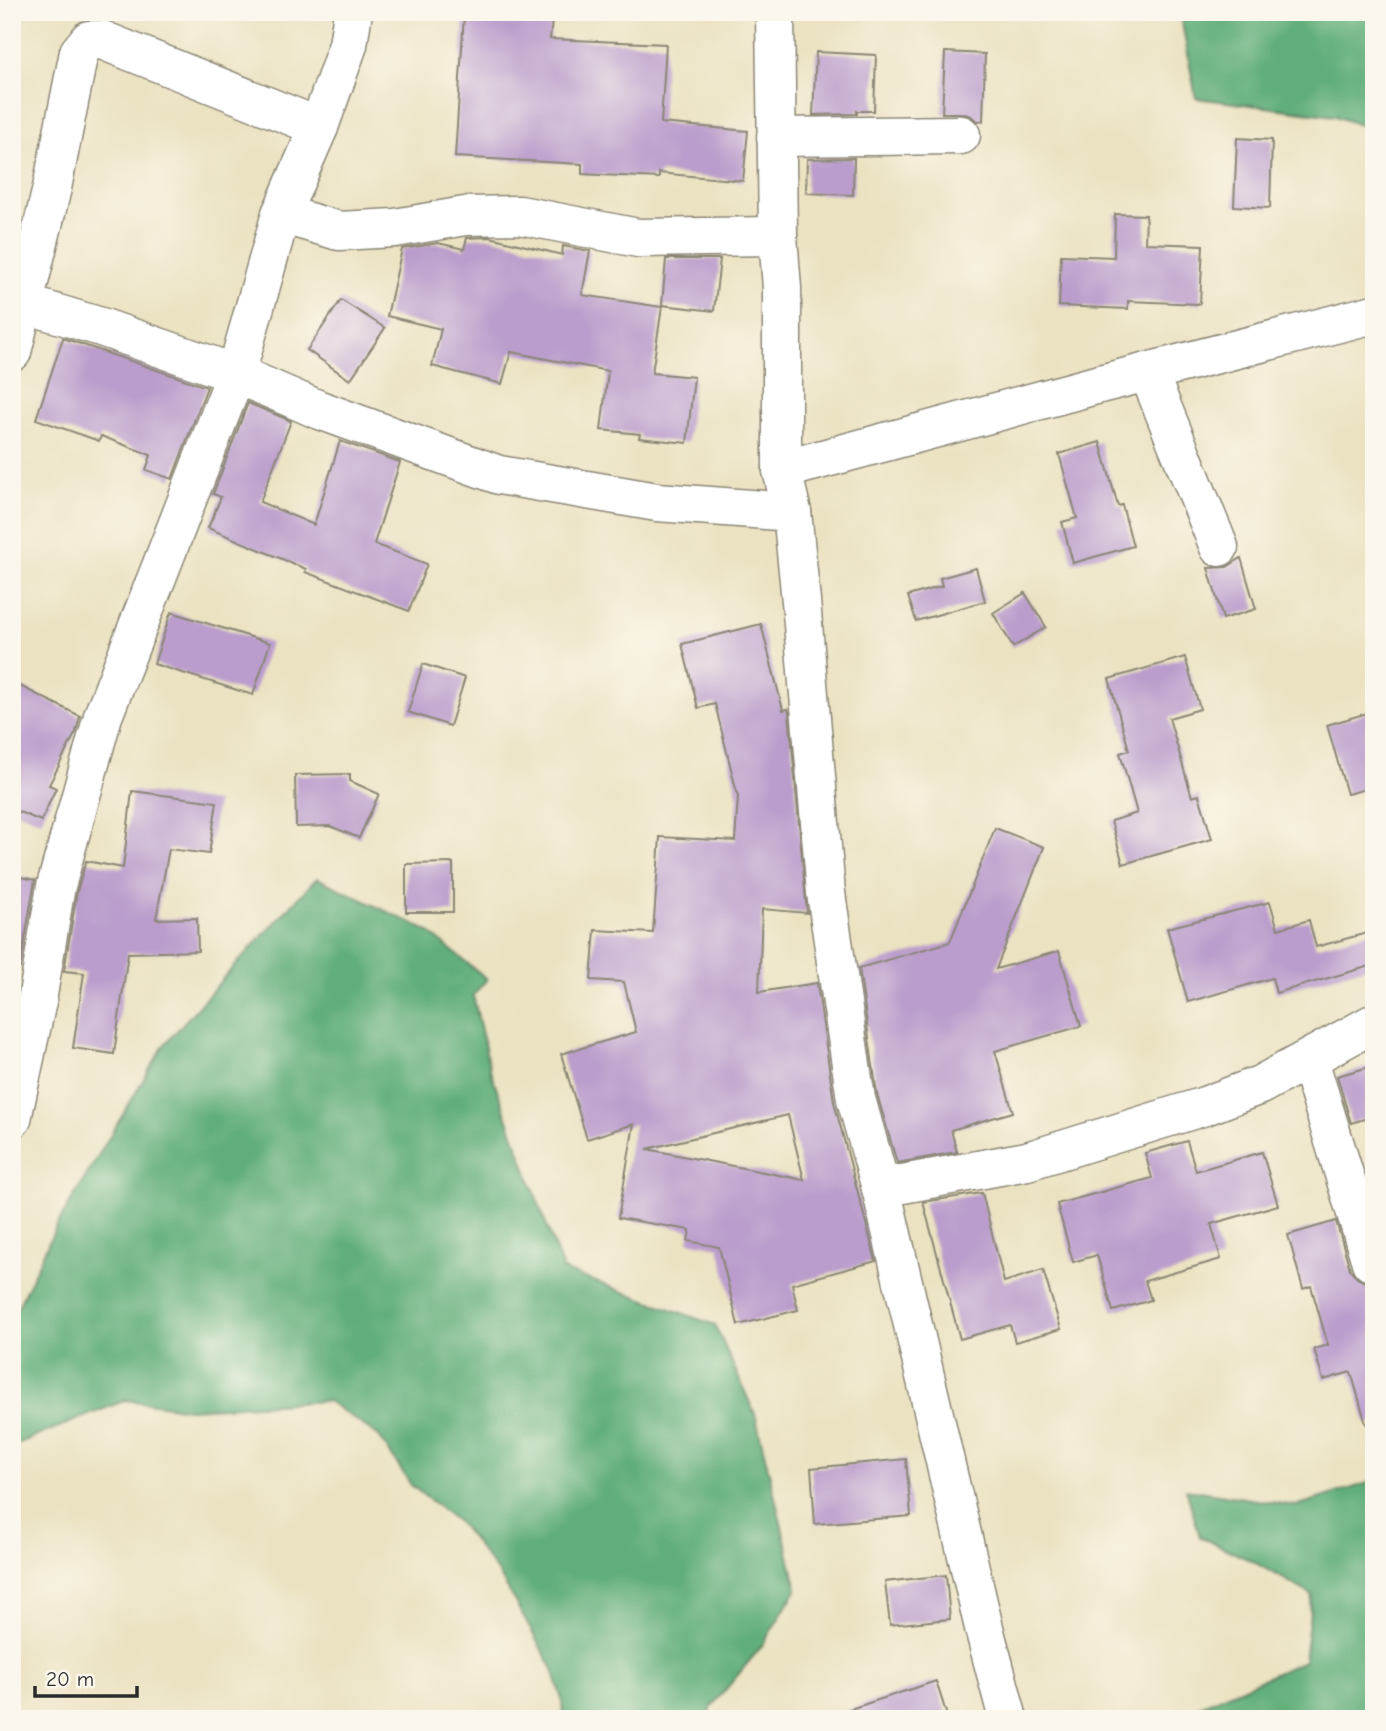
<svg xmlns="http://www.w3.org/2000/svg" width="1386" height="1731" font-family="'Comic Neue',sans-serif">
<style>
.forest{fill:#60ae79;stroke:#466c52;stroke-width:2}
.building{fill:#ba9dcc;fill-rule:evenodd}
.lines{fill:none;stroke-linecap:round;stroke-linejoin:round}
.minor-casing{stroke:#8b8676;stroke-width:41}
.minor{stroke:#fff;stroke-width:38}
</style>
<rect width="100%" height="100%" fill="#fbf7ec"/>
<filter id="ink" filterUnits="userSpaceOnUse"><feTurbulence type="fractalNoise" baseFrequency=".0143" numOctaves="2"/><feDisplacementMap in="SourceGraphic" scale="14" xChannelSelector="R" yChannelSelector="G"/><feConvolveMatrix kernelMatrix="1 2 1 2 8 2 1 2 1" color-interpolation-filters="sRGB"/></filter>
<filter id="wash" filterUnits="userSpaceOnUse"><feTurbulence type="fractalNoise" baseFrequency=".00686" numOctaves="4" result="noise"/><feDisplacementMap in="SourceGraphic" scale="28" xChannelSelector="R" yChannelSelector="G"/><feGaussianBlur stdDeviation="1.57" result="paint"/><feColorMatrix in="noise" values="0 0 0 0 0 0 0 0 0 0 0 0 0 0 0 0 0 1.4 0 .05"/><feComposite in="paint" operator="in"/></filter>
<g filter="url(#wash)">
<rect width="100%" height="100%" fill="#ebe2c1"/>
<g class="forest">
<path d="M1180,12H1374V130L1335,116L1196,98Z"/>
<path d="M317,878L428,931L487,979L473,995L490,1070L563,1270L715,1325L755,1414L797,1589L761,1647L712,1706L708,1719H563L562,1700L553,1669L499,1574L460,1524L411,1485L379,1436L328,1401L189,1409L126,1400L12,1446V1319L57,1225L164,1045L237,963Z"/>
<path d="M1374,1481V1719H1170L1304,1661L1312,1595L1252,1561L1200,1537L1186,1489L1296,1506Z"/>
</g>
<g id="blocks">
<g class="building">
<path d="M464,15L552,20L550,39L666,44L661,123L748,131L743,181L659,173V178L582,174V164L455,157Z"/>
<path d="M816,52L876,55L874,111H857V114L813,115Z"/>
<path d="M945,52L985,54L983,121H977L971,116L961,113H942Z"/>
<path d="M1237,138L1272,140L1270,208L1234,206Z"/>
<path d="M854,158L853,195L806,193L807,159Z"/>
<path d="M1115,214L1146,215L1145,243L1203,245L1200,304L1128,301V309L1059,306L1061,255L1114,257Z"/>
<path d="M490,237L562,255L563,246L590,251L582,295L662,307L652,373L694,377L687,443L639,438L640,434L601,430L608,371L511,352L502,384L432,366L441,329L387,316L402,249L438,243L464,249L467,238Z"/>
<path d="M666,259H720L714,311L662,305Z"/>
<path d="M341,300L385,328L350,380L307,350Z"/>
<path d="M63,338L207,387L172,479L146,470L151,455L101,436L99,441L36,419Z"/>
<path d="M248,403L291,421L260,502L314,525L340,441L400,462L374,544L427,564L409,611L305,572L306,569L208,528L221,497L213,494Z"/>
<path d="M1100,442L1118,506L1122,505L1133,546L1073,563L1062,522L1077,518L1059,454Z"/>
<path d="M1241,558L1256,609L1223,619L1208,568L1227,567Z"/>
<path d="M976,568L985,601L916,621L908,596L942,586L940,578Z"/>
<path d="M1025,593L1046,627L1013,647L993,613Z"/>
<path d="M171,612L270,643L253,695L154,664Z"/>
<path d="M761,624L783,710L788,709L789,712L807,913L762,909L759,992L817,983L834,1102L876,1261L792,1284L798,1310L738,1325L719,1247L688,1241L690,1230L618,1218L634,1124L587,1139L561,1054L636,1032L624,982L591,980L595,930L653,933L660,837L735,841L738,797L715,704L698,708L682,644ZM788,1115L804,1180L647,1149Z"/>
<path d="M1185,657L1200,709L1169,718L1192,797L1199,795L1212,839L1123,864L1111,821L1137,813L1120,753L1129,750L1109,679Z"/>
<path d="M423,664L465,678L450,726L408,712Z"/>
<path d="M12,682L80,716L76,732L49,785L56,788L41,821L12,809Z"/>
<path d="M1374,711V787L1347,794L1327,725Z"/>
<path d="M350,774V781L379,794L359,838L330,826L296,827L295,775Z"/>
<path d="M132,791L217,802L209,854L169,849L156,919L197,918L198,951L128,953L114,1054L73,1048L84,973L64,971L77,891L86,861L123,868Z"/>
<path d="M995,828L1044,847L996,969L1059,951L1081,1026L995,1051L1013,1112L951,1130L957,1152L897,1163L877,1094L859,968L950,942Z"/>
<path d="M453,863V912H406V864Z"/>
<path d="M12,875L35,880L20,968L12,967Z"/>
<path d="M1270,902L1278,929L1309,920L1316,947L1374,931V965L1276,993L1272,978L1188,1002L1167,928Z"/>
<path d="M1369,1067L1374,1083V1116L1351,1123L1337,1076Z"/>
<path d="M1187,1141L1196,1171L1262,1152L1278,1205L1211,1224L1221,1259L1145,1281L1151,1300L1113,1311L1097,1255L1073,1262L1057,1204L1152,1178L1145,1153Z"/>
<path d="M982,1193L1004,1282L1043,1270L1061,1329L1015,1342L1010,1325L960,1339L923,1202Z"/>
<path d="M1336,1221L1350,1269L1357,1278L1369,1284L1374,1283V1423L1366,1424L1351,1372L1323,1380L1314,1349L1328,1345L1311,1286L1303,1289L1288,1235Z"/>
<path d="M906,1459L911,1516L815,1524L811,1468Z"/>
<path d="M946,1575L950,1619L890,1625L885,1582Z"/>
<path d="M936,1681L948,1719H839L838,1713Z"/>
</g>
</g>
</g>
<g filter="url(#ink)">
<use href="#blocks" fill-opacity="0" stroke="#8b8676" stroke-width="2"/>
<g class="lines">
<defs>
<g id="minor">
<path d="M775,12L778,236L782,288V470L792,512L801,601L826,893L856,1099L881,1188L984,1628L1008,1719"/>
<path d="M776,137L961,135"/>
<path d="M281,214L339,231L395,228L465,216L520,215L638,238L778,236"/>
<path d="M12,304H25L101,327L236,374L317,409L499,475L657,502L792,512"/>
<path d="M12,352L52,188L79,52L89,40H102L319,127"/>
<path d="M1148,372L1219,547"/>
<path d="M782,470L1100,384L1374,314"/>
<path d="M1309,1060L1371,1262"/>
<path d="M12,1119L37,1001L56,886L103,716L236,374L281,214L319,127L348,45L353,12"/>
<path d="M881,1188L1027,1161L1205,1106L1260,1085L1374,1023"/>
</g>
</defs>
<use href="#minor" class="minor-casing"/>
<use href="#minor" class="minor"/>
</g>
</g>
<rect width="1386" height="1731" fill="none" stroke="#fbf7ec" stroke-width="42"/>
<path d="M35 1686v10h102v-10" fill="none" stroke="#2b2b2b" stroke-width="3.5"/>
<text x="46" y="1686" font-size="21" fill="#2b2b2b" stroke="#fbf7ec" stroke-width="5" paint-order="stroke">20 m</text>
</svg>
